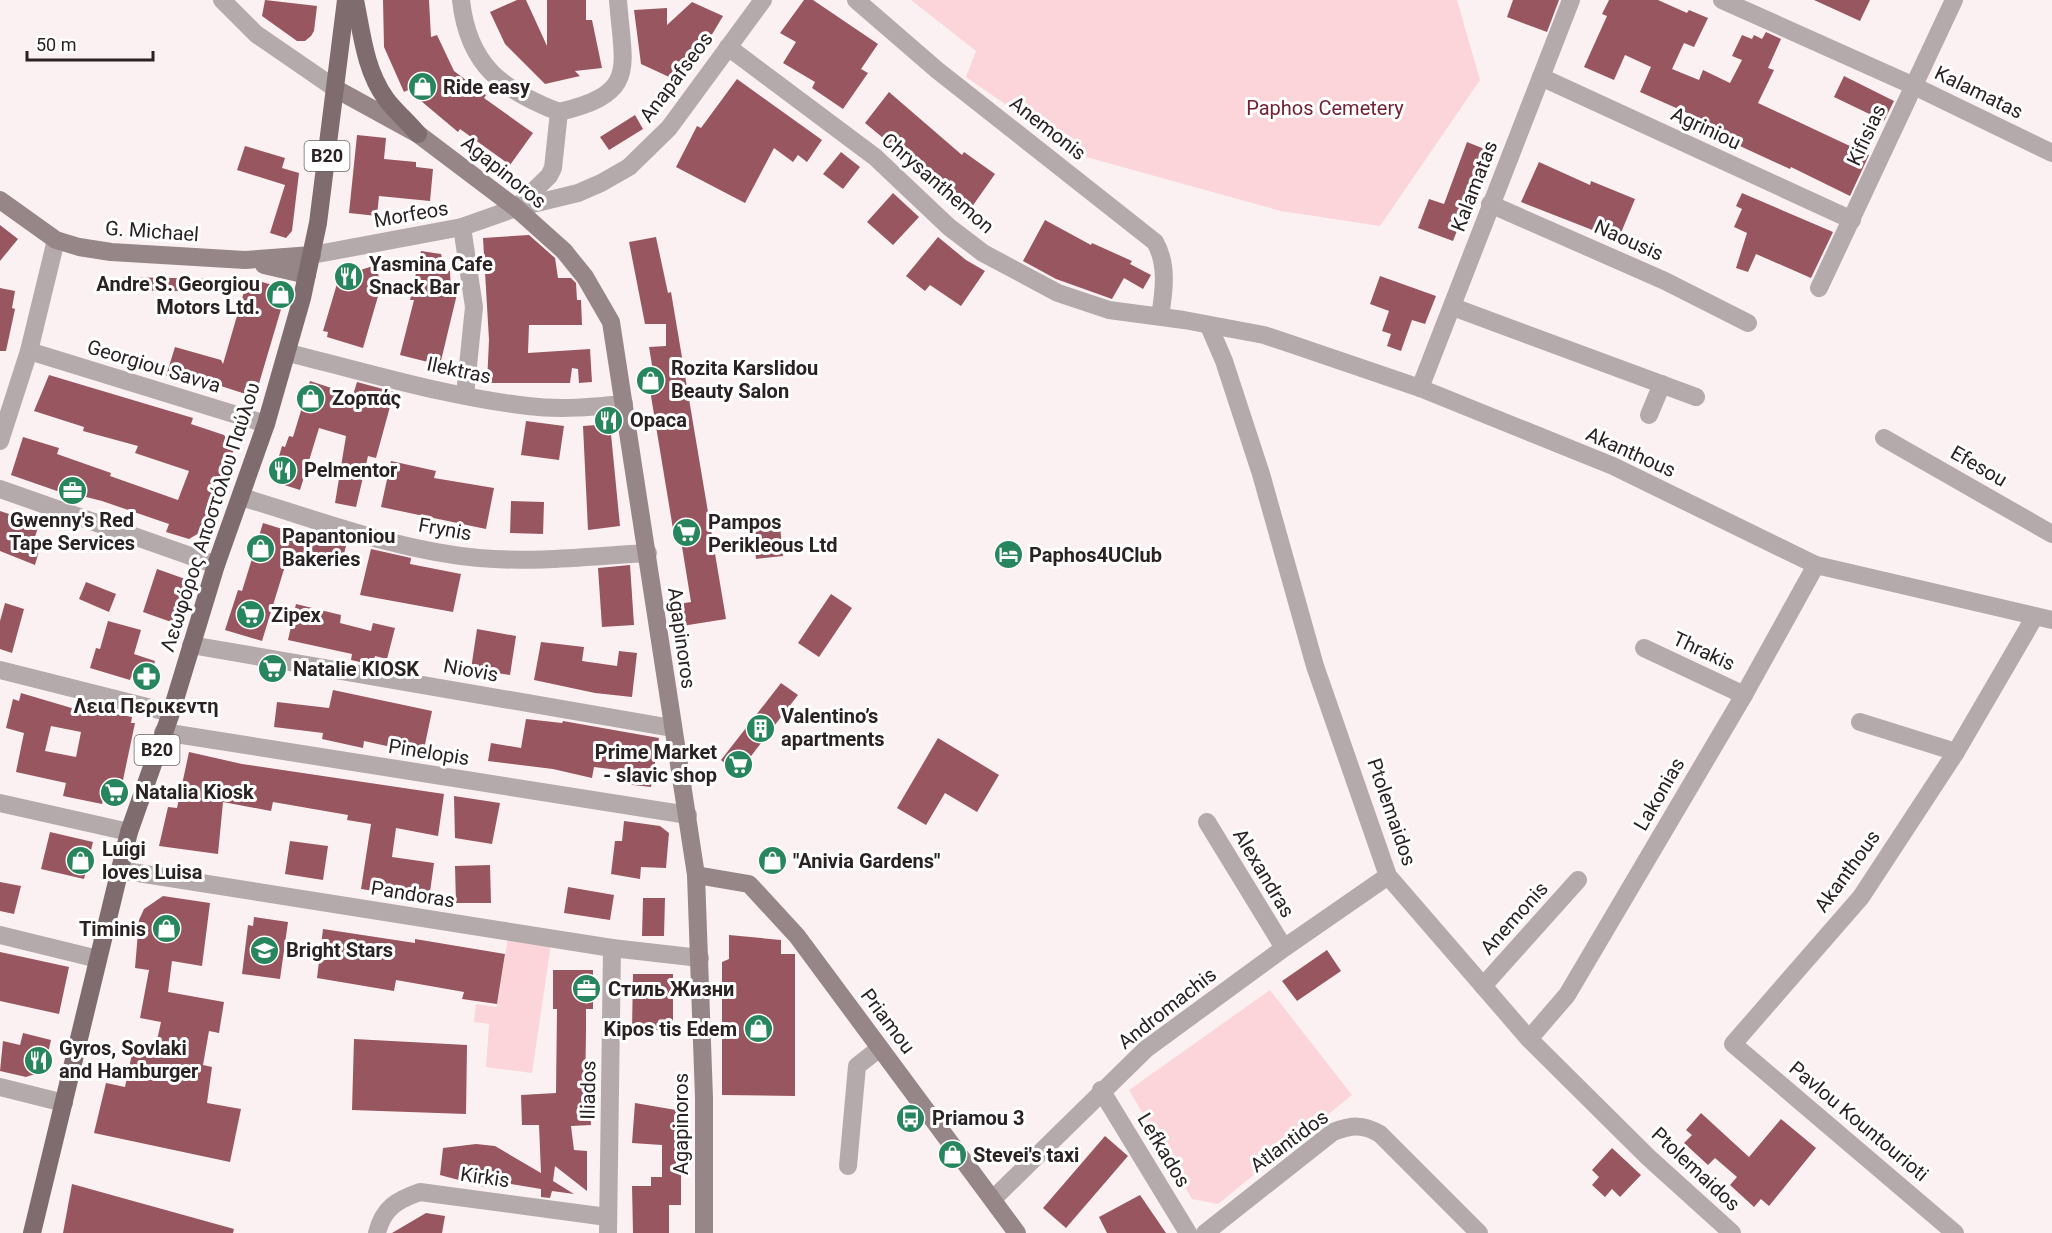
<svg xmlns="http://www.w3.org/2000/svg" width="2052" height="1233" font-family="Roboto,sans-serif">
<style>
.green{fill:#fbd5d9}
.building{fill:#985660;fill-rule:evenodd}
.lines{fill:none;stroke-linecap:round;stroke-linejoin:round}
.street{stroke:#b5aaab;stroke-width:18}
.secondary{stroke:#968687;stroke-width:18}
.primary{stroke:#7f6c6e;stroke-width:18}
.labels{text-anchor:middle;stroke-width:6;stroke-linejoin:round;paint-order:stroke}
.shield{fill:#fff;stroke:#6a6464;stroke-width:1.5}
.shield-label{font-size:18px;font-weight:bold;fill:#2a2122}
.street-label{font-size:20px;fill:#2a2122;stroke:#fff}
.poi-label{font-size:20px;font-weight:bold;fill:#2a2122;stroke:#fff;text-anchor:start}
.park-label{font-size:20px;fill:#752135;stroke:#fff}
</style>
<rect width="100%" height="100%" fill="#fcf1f2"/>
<g class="green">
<path d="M911,0H1457L1480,80L1380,226L1281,211L1079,155L966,77L976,51Z"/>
<path d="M508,937L551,944L532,1073L486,1067L489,1024L474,1022L476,1004L497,1007Z"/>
<path d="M1270,990L1352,1095L1218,1204L1192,1199L1129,1090Z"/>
</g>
<g class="building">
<path d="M265,0L317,6L314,31L311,36L305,41H297L262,16Z"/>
<path d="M383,0H429L431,37L437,35L454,71L486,95L484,98L533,133L510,165L460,129L458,132L408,90L404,92L384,47Z"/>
<path d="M517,0H526L547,46V0H586V20H592L602,68L575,71L580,76L545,84L505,44L490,12Z"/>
<path d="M804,0H813L878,44L861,69L868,73L843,109L812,88L815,82L783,63L796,42L780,33Z"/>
<path d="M1513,0H1559L1547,32L1507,17Z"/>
<path d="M1609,0H1658L1687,13L1689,10L1708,18L1694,47L1684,43L1672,69L1699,80L1703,70L1730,83L1742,60L1732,56L1742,35L1752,39L1754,35L1762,39L1766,32L1781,39L1768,68L1774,70L1758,103L1869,155L1850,196L1791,167L1790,169L1729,141L1727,145L1687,126L1692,115L1640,92L1651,67L1625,55L1614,80L1584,67L1607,16L1602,14Z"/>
<path d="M1814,0H1870L1860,21Z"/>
<path d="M692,2L723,16L695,63L680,82L641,64L634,10L667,8V25Z"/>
<path d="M1844,76L1894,101L1884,121L1834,97Z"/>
<path d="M737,79L822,140L807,162L798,155L793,162L774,148L745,203L676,167L697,126L701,128Z"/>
<path d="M889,92L962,155L964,152L995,174L969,211L938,189L941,186L865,123Z"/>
<path d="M635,115L643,129L609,150L600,137Z"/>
<path d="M357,135L386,138L384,159L416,162V167L433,169L430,201L379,196L377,216L349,213Z"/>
<path d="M1467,142L1492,152L1475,199L1470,197L1453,241L1418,228L1429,199L1444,204Z"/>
<path d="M245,146L285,158L282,168L299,173L292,231L286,238L270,233L285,185L237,170Z"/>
<path d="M841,152L860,167L843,189L823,174Z"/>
<path d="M1539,162L1590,185L1591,181L1635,199L1618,240L1521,202Z"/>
<path d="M893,193L919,217L893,245L867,222Z"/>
<path d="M1742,193L1833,232L1811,278L1756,254L1748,272L1736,268L1747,233L1734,227L1742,209L1736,206Z"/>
<path d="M1045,220L1091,245L1092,243L1132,261L1130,264L1151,275L1143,289L1124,278L1112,299L1056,279L1023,261Z"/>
<path d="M0,225L18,239L0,261Z"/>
<path d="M529,235L555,258L558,278H571L576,283L577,300H581L582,325H529L528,353L590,349L592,382L579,383L578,369L572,368L570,383H487L489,340L483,238Z"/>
<path d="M656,237L668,293L671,292L726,619L682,626L678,604L691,602L679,528L673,529L650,390L656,389L649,347L666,346V324H645L629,242Z"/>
<path d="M938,237L966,260L985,271L961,306L930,285L925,291L906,276Z"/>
<path d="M421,251L441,254L445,270L450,271L451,293L457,294L440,365L400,355L414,300H410Z"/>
<path d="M376,265L381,286L363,348L327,337L328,332L323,331L339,277Z"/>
<path d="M1380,276L1436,296L1425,324L1412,320L1401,351L1387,346L1391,334L1382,331L1389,311L1370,304Z"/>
<path d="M123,277L223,279V292L122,290Z"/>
<path d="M248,278L287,289L255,397L199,379L198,385L166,376L175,347L221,360L223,364Z"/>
<path d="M0,288L15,291L12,308L15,309L6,351H0Z"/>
<path d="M49,375L193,418L191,424L224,435L234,449L206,529L189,539L166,532L169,524L102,501L82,496L80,499L11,475L23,437L59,448L57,454L111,473L110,476L178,500L189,471L135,453L138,446L83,431L84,427L34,411Z"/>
<path d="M310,381L353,395L357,382L394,392L376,458L368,456L356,507L335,503L346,436L319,428L300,490L278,483L280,464L277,463L282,446L285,447L289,436L293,437Z"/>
<path d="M526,421L564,426L559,460L521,455Z"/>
<path d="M610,424L620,526L588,530L583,426Z"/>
<path d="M391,461L436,471L434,478L494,488L486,529L381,507Z"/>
<path d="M511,501L544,502L543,534L510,533Z"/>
<path d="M0,511L39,524L34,540L41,544L35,565L0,551Z"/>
<path d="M263,523L308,537L309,531L325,535L346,541V546L341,565L289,553L262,641L225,630L238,590L242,591Z"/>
<path d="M780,526L783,556L756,559L753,529Z"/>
<path d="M371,549L411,558L410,564L461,574L453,612L360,595Z"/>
<path d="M630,565L634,625L602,627L598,568Z"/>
<path d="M157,569L188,580L174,623L143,612Z"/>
<path d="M86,582L116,594L109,612L79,599Z"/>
<path d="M831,594L852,608L819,657L798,643Z"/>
<path d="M5,603L24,609L12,653L0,649V621Z"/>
<path d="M296,604L341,615L340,623L371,631L373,623L395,628L387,659L375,656L373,665L351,660L352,654L288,640Z"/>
<path d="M108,621L141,630L134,654L155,661L149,682L131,677L130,680L90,668L96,648L100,649Z"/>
<path d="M477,629L516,636L510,675L471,669Z"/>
<path d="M541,642L584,647L582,661L617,666L619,651L637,653L632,697L595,693L534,680Z"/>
<path d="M781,683L798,695L738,773L721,760Z"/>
<path d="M333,690L432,711L423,754L364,741L363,748L322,739L323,733L274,727L277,702L329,708Z"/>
<path d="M21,693L85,712L86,708L132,717L131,723H135L119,799L104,796L102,804L63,796L66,783L16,772L24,733L6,728L13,699L19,701ZM51,726L81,732L76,757L45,751Z"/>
<path d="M526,719L562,723L563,721L659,738L651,787L624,784L626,771L594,767L592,778L553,769L488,761L491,743L521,748Z"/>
<path d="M938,738L999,775L977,812L945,793L926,825L897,808Z"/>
<path d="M189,752L242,764L444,794L438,836L396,828L392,857L434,863L429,899L361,889L371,824L347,820L348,815L273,802L271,811L223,802L218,854L159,846L168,807L177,808Z"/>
<path d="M454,796L500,803L492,844L455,838Z"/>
<path d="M624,821L660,826L669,833L666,868L641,867L640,879L611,874L615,841H622Z"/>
<path d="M50,832L93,842L84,879L41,869Z"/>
<path d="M290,841L328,846L323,880L285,874Z"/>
<path d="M490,865L491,903H456L455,866Z"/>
<path d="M0,882L21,886L14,914L0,911Z"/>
<path d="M568,887L614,895L610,920L564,913Z"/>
<path d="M163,896L210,903L202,966L172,961L168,992L224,1002L219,1033L209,1031L203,1065L212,1067L207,1103L241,1109L230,1162L94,1133L106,1083L125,1087L133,1049L154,1054L161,1022L140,1018L149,970L135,968L139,920L144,909Z"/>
<path d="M643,898H665L664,936H642Z"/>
<path d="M254,917L288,922L280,979L242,974L248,925L253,926Z"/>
<path d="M323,929L415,943V939L505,954L497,1004L462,999L464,992L396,980L394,991L317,978Z"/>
<path d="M729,935L781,940V954H795V1096L722,1095V962L729,959Z"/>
<path d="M1327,950L1341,971L1297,1001L1282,981Z"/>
<path d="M0,952L69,967L59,1014L0,1001Z"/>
<path d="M553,970H593V1009H586V1032L585,1090H589L591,1125L571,1126L574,1150L587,1151V1191L555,1166L553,1181L574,1194L552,1191L550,1198L541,1197V1189L486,1180L485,1187L440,1175L443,1148L476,1144L495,1146L541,1173L539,1125H522L521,1095L556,1093L557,1009H553Z"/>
<path d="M633,974H673V1030H632Z"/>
<path d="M23,1033L51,1040L44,1071L26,1077L0,1071L3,1041L20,1045Z"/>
<path d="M354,1039L467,1045L466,1114L352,1110Z"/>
<path d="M635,1103L676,1110V1169H681V1205H669V1233H633L632,1186H651V1177H662V1145L632,1143Z"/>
<path d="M1701,1113L1749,1157L1781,1119L1816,1148L1769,1206L1761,1199L1754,1207L1730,1185L1737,1177L1715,1158L1708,1165L1684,1143L1692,1135L1686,1130Z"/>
<path d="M1105,1136L1128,1156L1066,1228L1043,1208Z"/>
<path d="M1612,1148L1641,1175L1620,1197L1612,1189L1605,1197L1592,1185L1599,1177L1592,1170Z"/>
<path d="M72,1184L234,1229L233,1233H63Z"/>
<path d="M1140,1195L1166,1233H1107L1099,1217Z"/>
<path d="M426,1213L445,1216L442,1233H392Z"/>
</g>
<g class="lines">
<g class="street">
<path d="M222,0L256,34L336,89"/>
<path d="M461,0C468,65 502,90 559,112"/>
<path d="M856,0L937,70L1155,242C1168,264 1164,292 1160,316"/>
<path d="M1722,0L1914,86L2052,153"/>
<path d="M728,47L875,157L949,227L983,253L1058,293L1109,310L1184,320L1264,335L1291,344L1420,388L1613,466L1816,565L2052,620"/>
<path d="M1541,77L1852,220"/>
<path d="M559,112C639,93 623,69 618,0"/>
<path d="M1490,204L1665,281L1748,323"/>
<path d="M517,207L549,176L553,168L559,112"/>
<path d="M462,227L474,307L465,395"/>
<path d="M312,255L462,227L516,208L578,193L601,183L629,167L669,128L763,0"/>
<path d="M1819,288L1954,0"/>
<path d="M1453,307L1696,397"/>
<path d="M1209,326L1224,361L1261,474L1315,666L1388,876L1529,1039L1648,1157L1732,1233"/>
<path d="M29,351L266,424"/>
<path d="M288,353C367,372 447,397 528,406C560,410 592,407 624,404"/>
<path d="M1420,388L1571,0"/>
<path d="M1649,415L1662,384"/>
<path d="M1884,438L2052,534"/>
<path d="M0,441L29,351L56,240"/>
<path d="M0,489L216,565"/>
<path d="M241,497C319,520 398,551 479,558C535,563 592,556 648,553"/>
<path d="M191,645L672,728"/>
<path d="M1644,648L1744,695"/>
<path d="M0,670L171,713"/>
<path d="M1860,722L1956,752"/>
<path d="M163,732L688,815"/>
<path d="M0,803L129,832"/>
<path d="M1207,822L1284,948"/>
<path d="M119,870L612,948L700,958"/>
<path d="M0,935L98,959"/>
<path d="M1483,986L1578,880"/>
<path d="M1529,1039L1567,995L1744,695L1816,565"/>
<path d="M0,1087L64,1103"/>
<path d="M1101,1090L1188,1233"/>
<path d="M848,1166L857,1066L880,1048"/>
<path d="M993,1199L1146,1049L1284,948L1388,876"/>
<path d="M377,1233C383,1208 397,1200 420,1192L607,1217"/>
<path d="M608,1233L612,948"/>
<path d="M1205,1233L1333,1132C1352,1125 1363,1124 1380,1134L1479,1233"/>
<path d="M1955,1233L1733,1044L1861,897L1956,752L2034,618"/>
</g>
<g class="secondary">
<path d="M336,89L418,134L516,208L564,251L585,277L611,322L696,875L704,1098V1233"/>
<path d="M0,200L56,240L79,247L111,252L245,260L312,255"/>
<path d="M264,265L307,275"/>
<path d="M696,875L749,884L797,936L1017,1233"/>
</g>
<g class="primary">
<path d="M355,0C362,34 365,70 386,99C395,111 408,122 418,134"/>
<path d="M32,1233L129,832L171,713L216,565L266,424L302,298L318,223L346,0"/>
</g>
</g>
<defs>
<symbol id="shop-disc" viewBox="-11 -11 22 22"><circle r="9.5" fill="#28865e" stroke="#fff"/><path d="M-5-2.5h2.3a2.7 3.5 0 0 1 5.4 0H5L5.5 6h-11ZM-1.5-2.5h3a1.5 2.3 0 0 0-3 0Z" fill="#fff"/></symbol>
<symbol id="restaurant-disc" viewBox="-11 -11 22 22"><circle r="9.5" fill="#28865e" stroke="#fff"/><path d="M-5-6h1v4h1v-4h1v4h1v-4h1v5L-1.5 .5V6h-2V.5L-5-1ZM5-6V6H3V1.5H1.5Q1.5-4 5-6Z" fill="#fff"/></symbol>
<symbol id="office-disc" viewBox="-11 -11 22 22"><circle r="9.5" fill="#28865e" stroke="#fff"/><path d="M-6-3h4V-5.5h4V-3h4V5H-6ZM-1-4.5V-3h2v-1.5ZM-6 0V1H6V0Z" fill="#fff"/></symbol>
<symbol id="supermarket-disc" viewBox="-11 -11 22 22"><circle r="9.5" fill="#28865e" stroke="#fff"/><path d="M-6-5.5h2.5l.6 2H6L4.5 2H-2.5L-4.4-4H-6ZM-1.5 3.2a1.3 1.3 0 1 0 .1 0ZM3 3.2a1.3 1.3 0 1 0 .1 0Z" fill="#fff"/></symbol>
<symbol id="hotel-disc" viewBox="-11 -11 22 22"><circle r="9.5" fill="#28865e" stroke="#fff"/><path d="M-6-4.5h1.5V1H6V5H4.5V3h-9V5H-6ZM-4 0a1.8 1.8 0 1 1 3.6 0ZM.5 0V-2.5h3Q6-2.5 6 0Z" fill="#fff"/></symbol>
<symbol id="pharmacy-disc" viewBox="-11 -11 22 22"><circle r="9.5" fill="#28865e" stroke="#fff"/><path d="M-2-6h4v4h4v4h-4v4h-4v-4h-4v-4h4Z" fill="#fff"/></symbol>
<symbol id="building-disc" viewBox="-11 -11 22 22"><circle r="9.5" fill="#28865e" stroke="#fff"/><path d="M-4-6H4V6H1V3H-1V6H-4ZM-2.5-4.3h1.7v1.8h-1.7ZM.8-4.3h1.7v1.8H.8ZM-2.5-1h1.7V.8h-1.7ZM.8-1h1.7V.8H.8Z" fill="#fff"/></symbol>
<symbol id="school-disc" viewBox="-11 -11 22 22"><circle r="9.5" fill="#28865e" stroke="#fff"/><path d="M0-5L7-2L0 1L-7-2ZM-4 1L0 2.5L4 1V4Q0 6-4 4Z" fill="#fff"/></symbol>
<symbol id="bus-disc" viewBox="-11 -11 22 22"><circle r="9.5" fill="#28865e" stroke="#fff"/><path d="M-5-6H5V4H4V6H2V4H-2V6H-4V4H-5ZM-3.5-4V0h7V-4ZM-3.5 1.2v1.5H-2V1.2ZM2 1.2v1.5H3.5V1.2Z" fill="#fff"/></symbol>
</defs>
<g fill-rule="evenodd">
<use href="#shop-disc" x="406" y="70" width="33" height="33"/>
<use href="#restaurant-disc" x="332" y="260" width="33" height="33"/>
<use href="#shop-disc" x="264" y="278" width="33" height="33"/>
<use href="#shop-disc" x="634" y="364" width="33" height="33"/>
<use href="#shop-disc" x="294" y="382" width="33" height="33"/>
<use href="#restaurant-disc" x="592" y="404" width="33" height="33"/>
<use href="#restaurant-disc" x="266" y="454" width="33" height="33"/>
<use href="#office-disc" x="56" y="474" width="33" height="33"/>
<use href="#supermarket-disc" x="670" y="516" width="33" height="33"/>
<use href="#shop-disc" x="244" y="532" width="33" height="33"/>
<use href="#hotel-disc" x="992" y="538" width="33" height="33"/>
<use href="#supermarket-disc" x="234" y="598" width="33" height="33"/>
<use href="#supermarket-disc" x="256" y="652" width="33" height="33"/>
<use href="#pharmacy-disc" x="130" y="660" width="33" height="33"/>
<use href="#building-disc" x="744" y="712" width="33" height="33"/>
<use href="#supermarket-disc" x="722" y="748" width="33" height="33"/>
<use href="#supermarket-disc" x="98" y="776" width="33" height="33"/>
<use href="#shop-disc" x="64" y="844" width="33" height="33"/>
<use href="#shop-disc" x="756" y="844" width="33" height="33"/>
<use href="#shop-disc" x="150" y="912" width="33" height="33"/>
<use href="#school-disc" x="248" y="934" width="33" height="33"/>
<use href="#office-disc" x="570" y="972" width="33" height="33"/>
<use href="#shop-disc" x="742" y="1012" width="33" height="33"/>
<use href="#restaurant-disc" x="22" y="1044" width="33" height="33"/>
<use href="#bus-disc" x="894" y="1102" width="33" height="33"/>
<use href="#shop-disc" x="936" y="1138" width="33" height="33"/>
</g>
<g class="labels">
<g class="shield">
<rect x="304.5" y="141" width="45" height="30" rx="4.5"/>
<rect x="134.5" y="735" width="45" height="30" rx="4.5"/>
</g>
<g class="shield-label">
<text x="327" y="162">B20</text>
<text x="157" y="756">B20</text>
</g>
<g class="street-label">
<text transform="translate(676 77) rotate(-53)" y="7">Anapafseos</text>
<text transform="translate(1979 92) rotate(26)" y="7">Kalamatas</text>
<text transform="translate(1048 128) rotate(38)" y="7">Anemonis</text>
<text transform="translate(1706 128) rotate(25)" y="7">Agriniou</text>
<text transform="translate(1866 135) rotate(-65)" y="7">Kifisias</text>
<text transform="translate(504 172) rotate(39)" y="7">Agapinoros</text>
<text transform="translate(938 183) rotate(41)" y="7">Chrysanthemon</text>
<text transform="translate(1474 186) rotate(-69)" y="7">Kalamatas</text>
<text transform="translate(411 214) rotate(-10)" y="7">Morfeos</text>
<text transform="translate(152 231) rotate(4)" y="7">G. Michael</text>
<text transform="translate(1629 240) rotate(24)" y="7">Naousis</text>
<text transform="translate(154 366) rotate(17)" y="7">Georgiou Savva</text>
<text transform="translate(459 370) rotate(12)" y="7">Ilektras</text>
<text transform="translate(1631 452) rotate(24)" y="7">Akanthous</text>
<text transform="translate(1979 466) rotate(30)" y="7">Efesou</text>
<text transform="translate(210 517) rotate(-72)" y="7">Λεωφόρος Αποστόλου Παύλου</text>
<text transform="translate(445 529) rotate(10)" y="7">Frynis</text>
<text transform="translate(682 638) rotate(82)" y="7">Agapinoros</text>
<text transform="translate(1704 651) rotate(25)" y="7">Thrakis</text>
<text transform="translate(471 670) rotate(10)" y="7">Niovis</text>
<text transform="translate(429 752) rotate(9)" y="7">Pinelopis</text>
<text transform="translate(1659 794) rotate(-60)" y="7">Lakonias</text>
<text transform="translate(1392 812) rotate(71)" y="7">Ptolemaidos</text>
<text transform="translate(1847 871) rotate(-54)" y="7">Akanthous</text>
<text transform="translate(1264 873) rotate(59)" y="7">Alexandras</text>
<text transform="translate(413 894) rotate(9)" y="7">Pandoras</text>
<text transform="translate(1514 918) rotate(-48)" y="7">Anemonis</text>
<text transform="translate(1167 1008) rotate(-38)" y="7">Andromachis</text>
<text transform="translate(888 1021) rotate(53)" y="7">Priamou</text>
<text transform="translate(588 1090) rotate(-89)" y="7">Iliados</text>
<text transform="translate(1859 1121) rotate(40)" y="7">Pavlou Kountourioti</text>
<text transform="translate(681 1124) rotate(-90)" y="7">Agapinoros</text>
<text transform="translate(1289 1141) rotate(-36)" y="7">Atlantidos</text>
<text transform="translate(1164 1150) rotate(59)" y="7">Lefkados</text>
<text transform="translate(1696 1169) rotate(43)" y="7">Ptolemaidos</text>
<text transform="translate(485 1177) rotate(8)" y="7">Kirkis</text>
</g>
<g class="poi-label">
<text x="443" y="94">Ride easy</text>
<text x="369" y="271">Yasmina Cafe<tspan x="369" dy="23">Snack Bar</tspan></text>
<text x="260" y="291" text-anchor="end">Andre S. Georgiou<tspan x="260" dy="23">Motors Ltd.</tspan></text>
<text x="671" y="375">Rozita Karslidou<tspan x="671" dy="23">Beauty Salon</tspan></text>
<text x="332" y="405">Ζορπάς</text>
<text x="630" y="427">Opaca</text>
<text x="304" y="477">Pelmentor</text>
<text x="72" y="527" text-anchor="middle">Gwenny's Red<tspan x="72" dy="23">Tape Services</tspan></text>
<text x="708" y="529">Pampos<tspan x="708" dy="23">Perikleous Ltd</tspan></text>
<text x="282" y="543">Papantoniou<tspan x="282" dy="23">Bakeries</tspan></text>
<text x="1029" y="562">Paphos4UClub</text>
<text x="271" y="622">Zipex</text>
<text x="293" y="676">Natalie KIOSK</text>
<text x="146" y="713" text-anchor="middle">Λεια Περικεντη</text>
<text x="781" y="723">Valentino’s<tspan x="781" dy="23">apartments</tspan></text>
<text x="717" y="759" text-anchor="end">Prime Market<tspan x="717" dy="23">- slavic shop</tspan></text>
<text x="135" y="799">Natalia Kiosk</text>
<text x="102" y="856">Luigi<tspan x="102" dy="23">loves Luisa</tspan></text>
<text x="793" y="868">"Anivia Gardens"</text>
<text x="146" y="936" text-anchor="end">Timinis</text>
<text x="286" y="957">Bright Stars</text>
<text x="608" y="996">Стиль Жизни</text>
<text x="737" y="1036" text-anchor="end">Kipos tis Edem</text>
<text x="59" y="1055">Gyros, Sovlaki<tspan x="59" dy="23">and Hamburger</tspan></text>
<text x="932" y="1125">Priamou 3</text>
<text x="973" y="1162">Stevei's taxi</text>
</g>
<g class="park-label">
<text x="1325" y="115">Paphos Cemetery</text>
</g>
</g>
<path d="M27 51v9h126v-9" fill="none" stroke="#2a2122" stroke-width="3"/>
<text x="36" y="51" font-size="18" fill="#2a2122" stroke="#ffffff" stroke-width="4.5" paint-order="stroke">50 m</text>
</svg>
